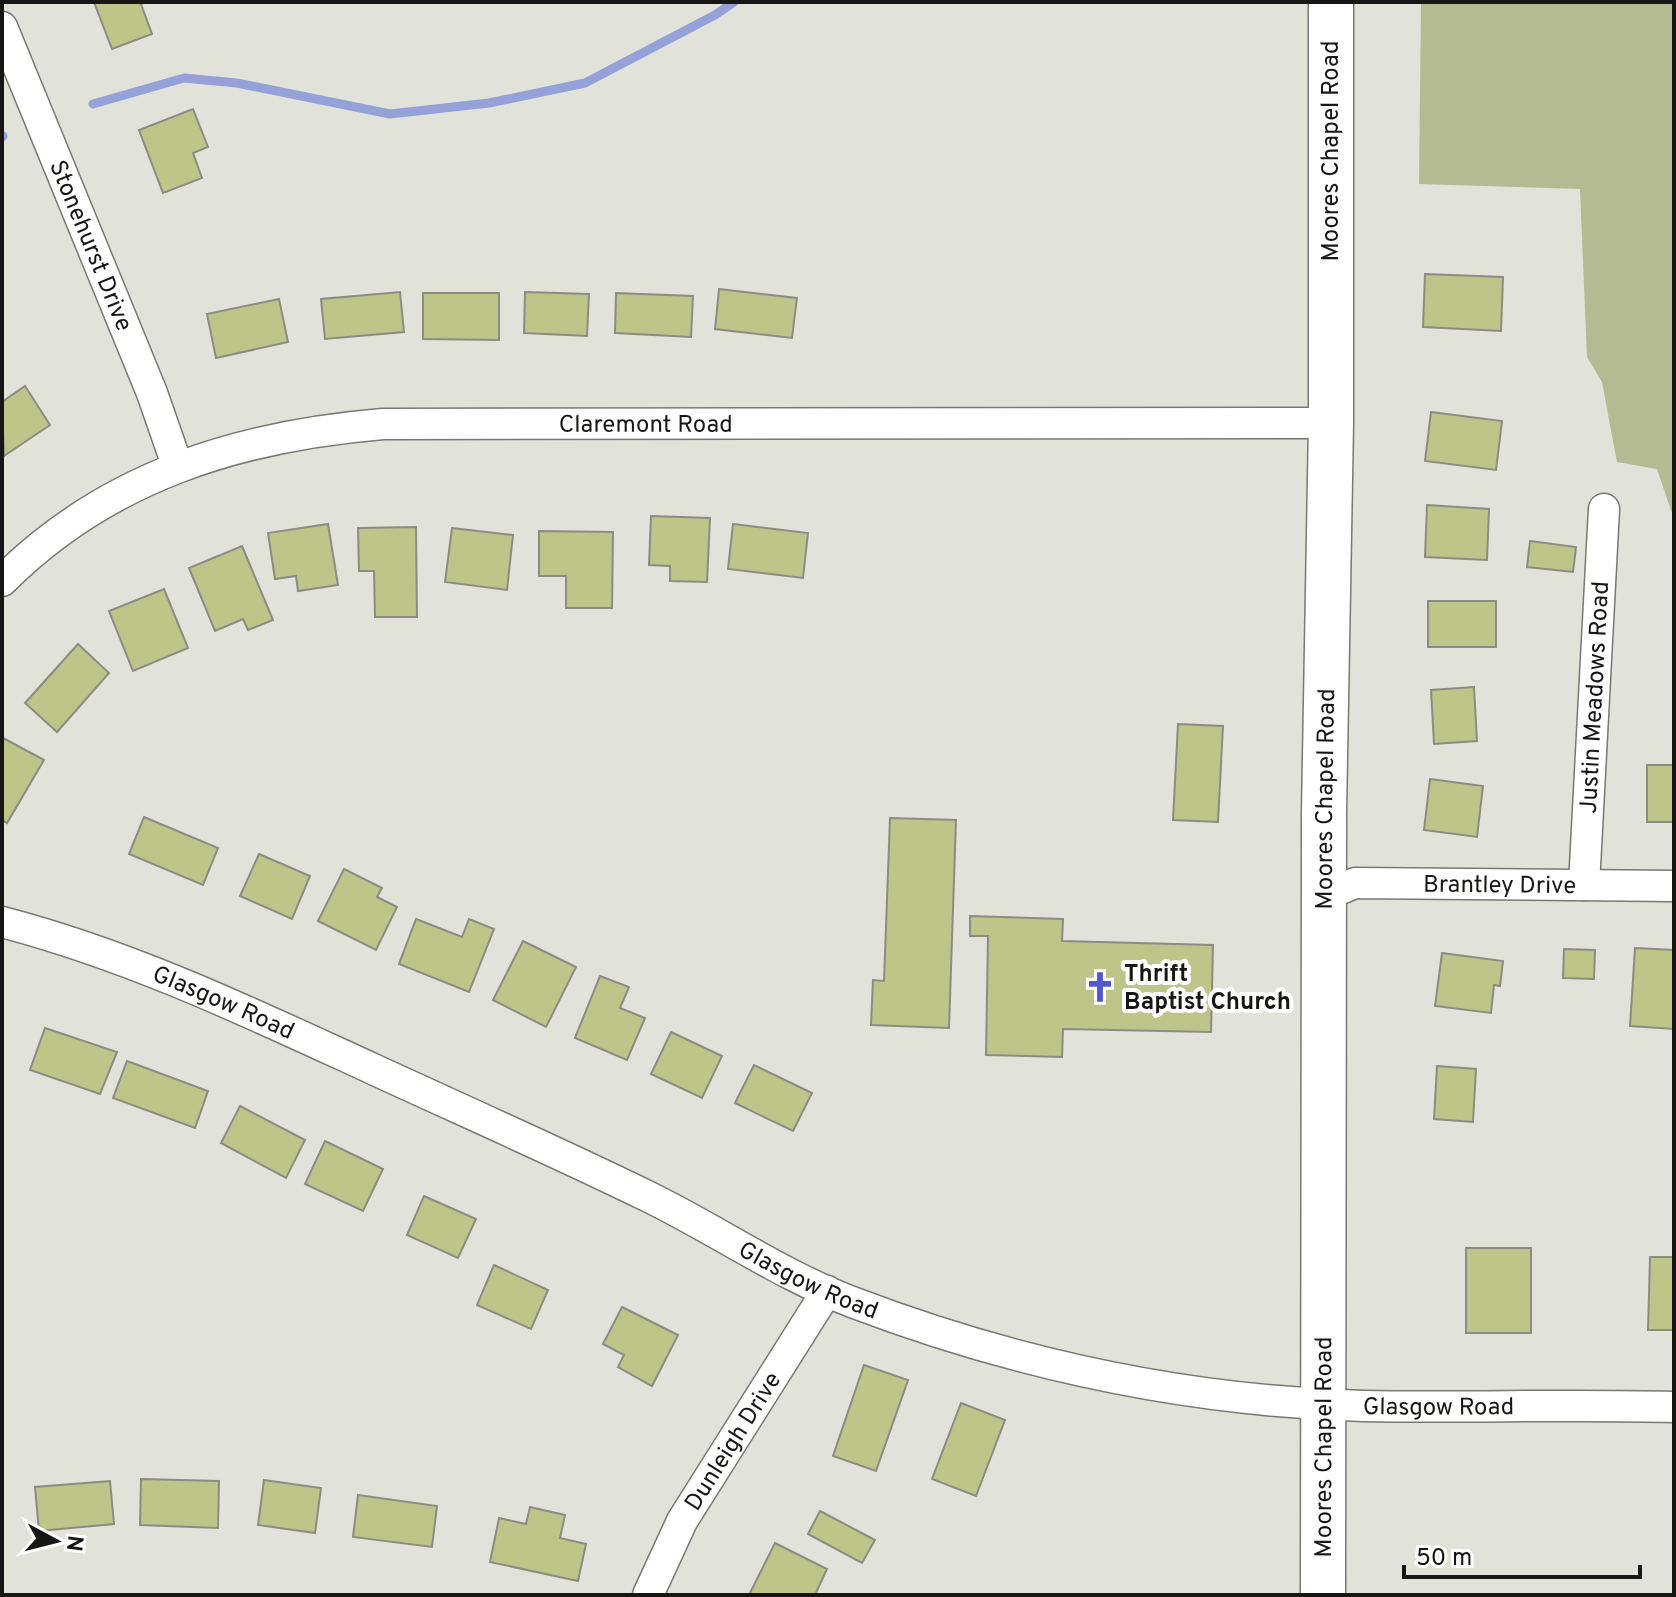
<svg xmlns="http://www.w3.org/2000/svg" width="1676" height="1597" font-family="Overpass,sans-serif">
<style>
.green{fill:#b4ba92}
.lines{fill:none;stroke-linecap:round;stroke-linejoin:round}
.stream{stroke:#96a1d9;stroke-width:9}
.building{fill:#bdc588;stroke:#8b8d85;stroke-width:2}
.minor-casing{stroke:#787972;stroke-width:33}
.secondary-casing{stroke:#787972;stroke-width:47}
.minor{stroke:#fff;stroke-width:30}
.secondary{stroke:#fff;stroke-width:44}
.labels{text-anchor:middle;stroke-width:8;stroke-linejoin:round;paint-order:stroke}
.street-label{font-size:24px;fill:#161714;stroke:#fff}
.poi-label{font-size:24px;font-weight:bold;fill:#161714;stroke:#fff;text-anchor:start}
</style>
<rect width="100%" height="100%" fill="#e1e2da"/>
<path class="green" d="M1421,2H1674V519L1657,469L1617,462L1602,382L1587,357L1580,189L1419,184Z"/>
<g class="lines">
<g class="stream">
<path d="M93,104L184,78L237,83L390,114L489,103L585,83L715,15L734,2"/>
<path d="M2,137L3,136"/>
</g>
</g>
<g class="building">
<path d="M94,2H145L141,4L152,34L112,49Z"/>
<path d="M193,109L208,147L193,153L202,178L163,193L139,130Z"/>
<path d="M1425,274L1503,277L1501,331L1423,327Z"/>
<path d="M719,289L797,298L792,338L715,329Z"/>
<path d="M400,292L404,332L325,339L321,299Z"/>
<path d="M525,292L589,294L587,336L524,333Z"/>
<path d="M423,293H499V340L423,339Z"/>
<path d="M616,293L693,296L691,337L615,333Z"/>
<path d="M279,299L288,342L216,358L207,314Z"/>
<path d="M25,386L50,425L4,456L2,402Z"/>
<path d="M1431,412L1502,421L1496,470L1425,461Z"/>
<path d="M1427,505L1489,509L1487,560L1425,557Z"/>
<path d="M651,516L710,518L707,582L670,581V566L649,565Z"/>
<path d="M328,524L338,585L298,591L296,576L275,579L268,533Z"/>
<path d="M733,524L808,533L803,578L728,569Z"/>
<path d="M416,527L417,617H375L374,571H359L358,528Z"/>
<path d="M452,528L513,535L507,590L445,582Z"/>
<path d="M539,531L613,532L612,608H566V576H539Z"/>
<path d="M1530,541L1576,547L1573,572L1527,567Z"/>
<path d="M242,546L273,620L248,630L243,619L215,631L189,568Z"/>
<path d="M164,589L188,648L133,671L109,611Z"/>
<rect x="1428" y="601" width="68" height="46"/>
<path d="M78,644L109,673L57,732L25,703Z"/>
<path d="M1474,687L1477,741L1434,744L1431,690Z"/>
<path d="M1178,724L1223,726L1218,822L1173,820Z"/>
<path d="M3,738L44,760L7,823L2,820Z"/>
<rect x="1647" y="765" width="27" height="57"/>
<path d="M1430,779L1483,786L1477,837L1424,830Z"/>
<path d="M144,817L218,848L203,885L129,854Z"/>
<path d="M890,818L956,820L949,1028L871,1025L873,980L884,981Z"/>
<path d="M259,854L310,876L292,919L240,896Z"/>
<path d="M344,869L382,888L377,897L397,907L376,950L318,921Z"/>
<path d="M970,916L1063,919L1062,941L1213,945L1211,1032L1063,1029L1062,1057L986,1055L988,936H970Z"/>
<path d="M416,919L462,937L469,919L494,929L469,992L399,964Z"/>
<path d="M523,941L576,967L546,1027L493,1000Z"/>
<path d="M1635,948L1674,950V1029L1630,1026Z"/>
<path d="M1564,949L1595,950L1594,979L1563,978Z"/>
<path d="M1442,953L1503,961L1500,986L1494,985L1491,1013L1435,1006Z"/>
<path d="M600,976L629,987L620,1008L645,1018L627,1060L575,1038Z"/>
<path d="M45,1028L117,1052L100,1094L30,1070Z"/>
<path d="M671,1032L722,1056L702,1098L651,1074Z"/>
<path d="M127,1061L208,1091L195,1128L113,1098Z"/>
<path d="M754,1065L812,1093L793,1131L735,1103Z"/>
<path d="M1437,1066L1476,1069L1473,1122L1434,1119Z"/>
<path d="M240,1106L305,1140L286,1178L221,1143Z"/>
<path d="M325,1141L383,1169L363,1211L305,1184Z"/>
<path d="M424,1196L476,1219L458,1258L407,1235Z"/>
<rect x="1466" y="1248" width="65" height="85"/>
<path d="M1650,1257H1674V1330H1648Z"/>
<path d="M494,1265L548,1290L531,1329L477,1305Z"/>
<path d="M622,1307L678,1335L652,1386L618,1367L624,1355L603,1344Z"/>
<path d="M864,1365L908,1380L876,1471L833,1456Z"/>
<path d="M961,1403L1005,1420L976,1496L932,1479Z"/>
<path d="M141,1479L219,1481L218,1528L140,1525Z"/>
<path d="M264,1480L321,1488L315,1533L258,1525Z"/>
<path d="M110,1481L114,1524L39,1531L35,1487Z"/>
<path d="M358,1495L437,1506L432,1547L353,1537Z"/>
<path d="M530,1507L565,1515L560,1538L586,1544L578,1581L490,1562L499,1518L526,1524Z"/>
<path d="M820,1511L875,1540L862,1563L808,1534Z"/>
<path d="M775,1543L827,1569L815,1595H749Z"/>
</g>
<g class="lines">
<defs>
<g id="minor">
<path id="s1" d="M2,27L152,393L177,465"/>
<path id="s2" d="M2,581C107,476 239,436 383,424L1331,423"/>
<path id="s3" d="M1584,885L1604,509"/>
<path id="s4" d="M1326,895L1355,883L1674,886"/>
<path id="s5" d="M2,922C132,956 251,1013 373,1069C464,1111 557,1152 647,1196C715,1229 781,1275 852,1302C1015,1364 1188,1401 1363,1406C1467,1408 1570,1404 1674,1407"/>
<path id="s6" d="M648,1595L682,1521L827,1291"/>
</g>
<g id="secondary">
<path id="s7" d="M1323,1595L1324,813L1331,423V2"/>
</g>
</defs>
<use href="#minor" class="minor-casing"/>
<use href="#secondary" class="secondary-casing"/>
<use href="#minor" class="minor"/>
<use href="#secondary" class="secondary"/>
</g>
<defs>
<symbol id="church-bare" viewBox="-9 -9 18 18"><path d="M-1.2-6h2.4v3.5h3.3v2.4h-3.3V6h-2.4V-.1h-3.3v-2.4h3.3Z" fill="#505ad0" stroke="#fff" stroke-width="2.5" paint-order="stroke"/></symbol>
</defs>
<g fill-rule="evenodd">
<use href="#church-bare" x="1078" y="965" width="44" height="44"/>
</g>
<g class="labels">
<g class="street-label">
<text transform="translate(1330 151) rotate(-90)" y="8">Moores Chapel Road</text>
<text dy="8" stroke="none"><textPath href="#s1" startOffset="236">Stonehurst Drive</textPath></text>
<text dy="8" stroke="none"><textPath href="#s2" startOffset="684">Claremont Road</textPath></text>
<text dy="8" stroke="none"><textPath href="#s3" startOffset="188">Justin Meadows Road</textPath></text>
<text dy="8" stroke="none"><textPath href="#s7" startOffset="796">Moores Chapel Road</textPath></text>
<text dy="8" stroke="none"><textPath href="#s4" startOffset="176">Brantley Drive</textPath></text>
<text dy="8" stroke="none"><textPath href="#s5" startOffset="236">Glasgow Road</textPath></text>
<text dy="8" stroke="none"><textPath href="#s5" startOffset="884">Glasgow Road</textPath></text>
<text dy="8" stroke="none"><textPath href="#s5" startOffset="1532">Glasgow Road</textPath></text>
<text dy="8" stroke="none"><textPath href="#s6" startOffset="176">Dunleigh Drive</textPath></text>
<text dy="8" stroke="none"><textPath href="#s7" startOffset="148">Moores Chapel Road</textPath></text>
</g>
<g class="poi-label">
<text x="1124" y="981">Thrift<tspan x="1124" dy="28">Baptist Church</tspan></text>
</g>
</g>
<rect width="1676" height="1597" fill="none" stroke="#161714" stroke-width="8"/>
<g transform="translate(56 1541) rotate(97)" stroke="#ffffff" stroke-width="6" paint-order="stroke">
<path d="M0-6L14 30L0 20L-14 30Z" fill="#161714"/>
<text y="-12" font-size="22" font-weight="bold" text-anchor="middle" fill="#161714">N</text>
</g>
<path d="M1404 1565v12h236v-12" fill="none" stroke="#161714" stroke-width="4"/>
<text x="1416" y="1565" font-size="24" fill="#161714" stroke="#ffffff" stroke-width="6" paint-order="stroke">50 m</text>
</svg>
